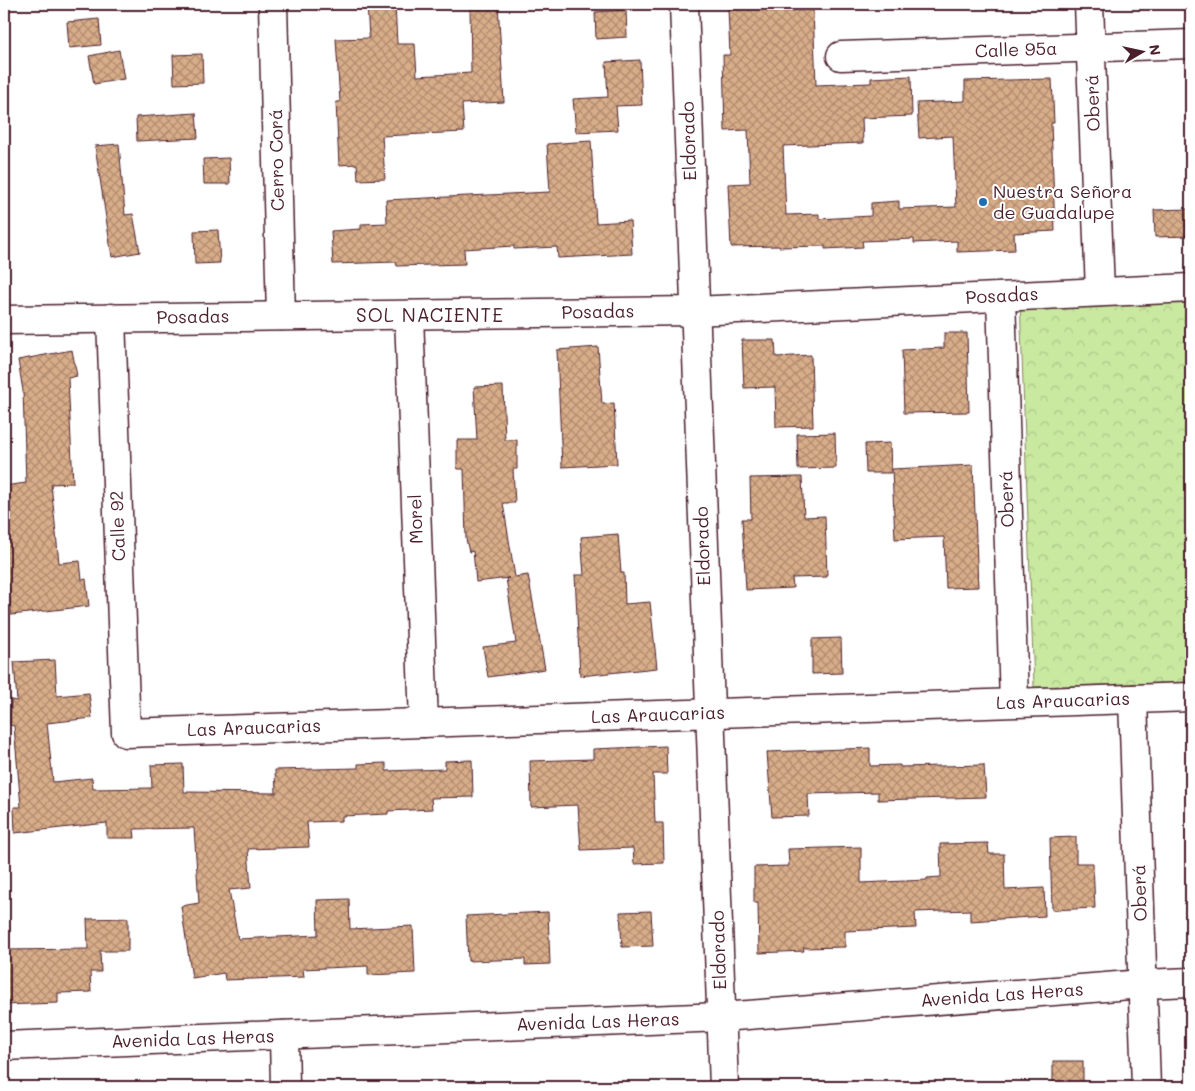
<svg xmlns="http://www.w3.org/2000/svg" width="1195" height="1091" font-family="Mali,sans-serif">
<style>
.forest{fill:url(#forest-crowns);stroke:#8a8466}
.building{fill:url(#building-cross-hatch);stroke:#4a1f2b}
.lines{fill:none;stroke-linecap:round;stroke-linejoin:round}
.minor-casing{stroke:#4a1f2b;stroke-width:31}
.major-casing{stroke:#4a1f2b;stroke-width:31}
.minor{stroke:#fff;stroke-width:28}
.major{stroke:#fff;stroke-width:28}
.poi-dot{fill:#1f6fb2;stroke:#fff;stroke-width:2}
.labels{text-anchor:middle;stroke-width:4;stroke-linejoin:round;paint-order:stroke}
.street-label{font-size:18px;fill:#4a1f2b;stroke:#fff}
.poi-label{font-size:18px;fill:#4a1f2b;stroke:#fff;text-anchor:start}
.neighbourhood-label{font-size:19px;letter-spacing:1px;fill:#4a1f2b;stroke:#fff}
</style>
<defs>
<pattern id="forest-crowns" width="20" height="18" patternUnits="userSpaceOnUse" patternTransform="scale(1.25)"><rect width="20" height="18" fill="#c9e8a0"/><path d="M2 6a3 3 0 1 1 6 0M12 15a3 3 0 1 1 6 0" fill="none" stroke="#aec78a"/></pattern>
<pattern id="building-cross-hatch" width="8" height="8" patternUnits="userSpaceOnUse" patternTransform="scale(1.25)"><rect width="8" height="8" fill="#d8ad89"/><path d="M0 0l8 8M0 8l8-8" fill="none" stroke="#b18c70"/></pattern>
</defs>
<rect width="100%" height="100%" fill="#fff"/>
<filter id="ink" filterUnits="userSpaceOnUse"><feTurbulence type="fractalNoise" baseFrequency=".02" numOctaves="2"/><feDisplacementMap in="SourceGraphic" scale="10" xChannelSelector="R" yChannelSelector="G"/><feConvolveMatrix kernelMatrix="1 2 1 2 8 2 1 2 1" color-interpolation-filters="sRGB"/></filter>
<g filter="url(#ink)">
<path class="forest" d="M1191,294V682L1034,687L1020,300Z"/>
<g class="building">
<path d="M367,4H395L397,44H415L417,76L471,73L470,4H498L504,102L462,104L464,132L382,136L385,179L358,180L357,164L339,165L336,102H340L336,39L369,38Z"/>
<path d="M770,7V11L813,10L816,85L871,83V78L911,76L912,116L862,118L863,143L783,146L786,215L819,214V219L871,216V203L899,201V209L956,207L953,136L919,138L917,103L965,101V81L1052,79L1054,123H1051L1055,231L1014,233L1015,250L957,252V241L914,243V239L862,241L863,247L825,249V246L779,247V246L731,247L728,184L750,183L748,130L725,131L723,55H730L728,8Z"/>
<path d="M626,10L627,37L596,39L595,12Z"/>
<path d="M99,19L101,45L69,48L67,22Z"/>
<path d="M119,50L124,79L94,84L89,56Z"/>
<path d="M202,54L203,83L174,84L173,55Z"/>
<path d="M640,60L642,105L616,106L618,130L576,132L573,99L608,97L606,62Z"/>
<path d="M196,113L198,138L137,141L136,117Z"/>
<path d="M591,141L596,223L630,221L632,254L558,258L557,247L514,249V246L464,249L465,264L397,266L396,262L333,264L331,231L361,229V224L387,223L386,200L550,192L547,144Z"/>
<path d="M119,144L125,215L133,214L140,252L112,257L95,146Z"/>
<path d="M229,158L230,184H204L203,159Z"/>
<path d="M1191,209V236L1155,237L1154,210Z"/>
<path d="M218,230L220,263L195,264L194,231Z"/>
<path d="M944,333H967L969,412L904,413L902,350L944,348Z"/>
<path d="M742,340H775L776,357L811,355L813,426L776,427L775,387L744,388Z"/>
<path d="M598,347L602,404L614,403L617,464L562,467L557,350Z"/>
<path d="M72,350L77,376L68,378L73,483L51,484L59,563L80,561L82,580L86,579L89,606L11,615L9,593L4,594V486L26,483L23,391L18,360Z"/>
<path d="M503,386L505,440H517V469H513L515,503H503L515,577L528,575L545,669L488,677L483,647L516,643L506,578H509L476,582L473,551L469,552L466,539L464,469H457V440H477L474,387Z"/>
<path d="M835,433L836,468L798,469L797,434Z"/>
<path d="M890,443L891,473H866L865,444Z"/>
<path d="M973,465L978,587L946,588L944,537L895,539L892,469Z"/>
<path d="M802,477L804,517L825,516L827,577L792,578L793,588L746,590L742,519H751L750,478Z"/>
<path d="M618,534L621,573H624L625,604L650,602L657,668L580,676L575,575H584L581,537Z"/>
<path d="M841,638L842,673L812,674V639Z"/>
<path d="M55,660L57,696L89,693L92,718L47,723L53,782L92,778L93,789L152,788L151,765L183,764L184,792L276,793L275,770L358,768V764L386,763V771L445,769V761L472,760L473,797L431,798L432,809L388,811V814L342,816V821L307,822L309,847L248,849L251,888L229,890L238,939L318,935L317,900L349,899L350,929L413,926L415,973L368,975V966L303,969L304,977L225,980L224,973L192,978L181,906L199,903L194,828L134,829L135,838H107V823L15,833L14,807H21L14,726L10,725L11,700L17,701L14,662Z"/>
<path d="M666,746L667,774H653L655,823H663L664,863L634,864L633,848L581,850L578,805L531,807L530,761L593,759V749Z"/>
<path d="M870,748V766L900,765V767L984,765L986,797L878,800V792L808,794L809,816L772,817L767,752Z"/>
<path d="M1076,837V863H1093L1095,908L1052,910L1050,838Z"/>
<path d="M988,843L989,854H1004L1005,890L1044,888L1045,916L970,921V910L915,912L916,928L845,931V947L803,948L804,951L759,953L758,903H754V867L789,866L788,849L861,847V883L927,880V878L941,877L940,844Z"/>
<path d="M651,911L653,946L622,947L620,912Z"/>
<path d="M548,912L550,964L525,965V959L468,961L466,916Z"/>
<path d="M128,918V951H100L101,972H90L91,992L58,993V1003L4,1005V950L88,949L87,919Z"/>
<rect x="1053" y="1061" width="30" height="26"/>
</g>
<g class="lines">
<defs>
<g id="minor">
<path d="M273,4L281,316"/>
<path d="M684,4L724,1087"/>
<path d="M1089,4L1100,292"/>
<path d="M841,56L1191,44"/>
<path d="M1001,297L1014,702"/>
<path d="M409,315L424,723"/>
<path d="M111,318L126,733L1191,697"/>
<path d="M4,320L694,311L1191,288"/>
<path d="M1133,699L1146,1087"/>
<path d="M1143,984L1191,982"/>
<path d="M284,1035L285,1087"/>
</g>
<path id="major" d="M4,1046L722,1017L1143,984"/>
</defs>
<use href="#minor" class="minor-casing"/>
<use href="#major" class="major-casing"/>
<use href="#minor" class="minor"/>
<use href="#major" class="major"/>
</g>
</g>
<circle class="poi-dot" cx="983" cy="202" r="5"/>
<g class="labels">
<g class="street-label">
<text transform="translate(1016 50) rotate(-2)" y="6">Calle 95a</text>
<text transform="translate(1093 103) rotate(-92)" y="6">Oberá</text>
<text transform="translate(689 141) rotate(-92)" y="6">Eldorado</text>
<text transform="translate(277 160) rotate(-91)" y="6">Cerro Corá</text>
<text transform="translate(1002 296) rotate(-3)" y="6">Posadas</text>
<text transform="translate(598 312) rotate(-1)" y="6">Posadas</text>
<text transform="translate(193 317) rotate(-1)" y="6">Posadas</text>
<text transform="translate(1007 499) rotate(-92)" y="6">Oberá</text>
<text transform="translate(416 519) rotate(-92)" y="6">Morel</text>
<text transform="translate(118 526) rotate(-92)" y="6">Calle 92</text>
<text transform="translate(703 546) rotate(-92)" y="6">Eldorado</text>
<text transform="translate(1063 701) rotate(-2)" y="6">Las Araucarias</text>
<text transform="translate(658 715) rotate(-2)" y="6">Las Araucarias</text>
<text transform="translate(254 728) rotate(-2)" y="6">Las Araucarias</text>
<text transform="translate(1140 893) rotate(-92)" y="6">Oberá</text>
<text transform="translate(719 950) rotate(-92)" y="6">Eldorado</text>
<text transform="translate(1002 995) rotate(-4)" y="6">Avenida Las Heras</text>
<text transform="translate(598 1022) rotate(-2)" y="6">Avenida Las Heras</text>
<text transform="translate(193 1039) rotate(-2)" y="6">Avenida Las Heras</text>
</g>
<g class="poi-label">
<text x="993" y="198">Nuestra Señora<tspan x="993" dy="21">de Guadalupe</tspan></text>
</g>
<g class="neighbourhood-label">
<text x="430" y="322">SOL NACIENTE</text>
</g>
</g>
<rect width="1195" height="1091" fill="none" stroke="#fff" stroke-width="20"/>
<rect x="10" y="10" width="1175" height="1071" fill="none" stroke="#4a1f2b" stroke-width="2" filter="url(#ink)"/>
<g transform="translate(1142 52) rotate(81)" stroke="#ffffff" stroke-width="4" paint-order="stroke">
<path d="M0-4L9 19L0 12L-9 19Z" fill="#4a1f2b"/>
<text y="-8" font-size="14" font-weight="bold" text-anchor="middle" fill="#4a1f2b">N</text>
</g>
</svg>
